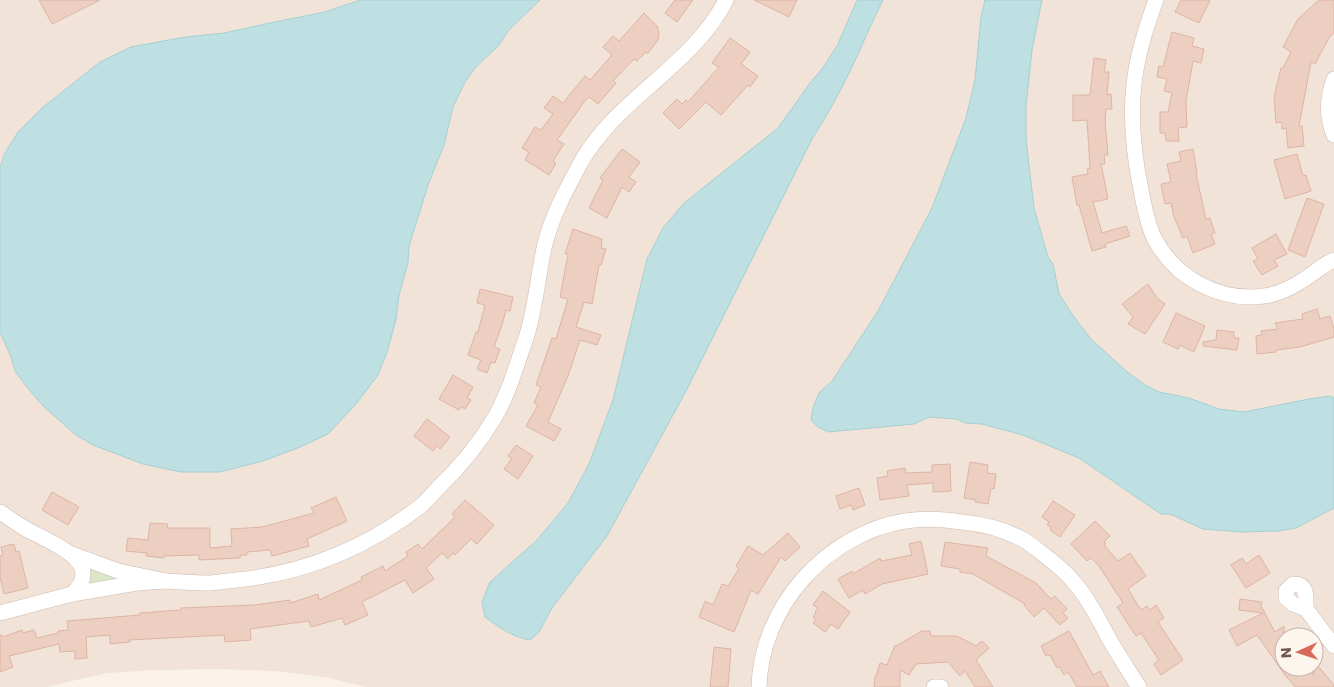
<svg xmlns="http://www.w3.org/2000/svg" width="1334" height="687" font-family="Poppins,sans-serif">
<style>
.residential{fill:#f1e3d7;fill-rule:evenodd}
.green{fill:#d7e7c7}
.water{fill:#bee0e2;stroke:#a5d0d3}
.building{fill:#edcfc2;stroke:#deb4a3}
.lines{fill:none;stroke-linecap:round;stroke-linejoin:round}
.street-casing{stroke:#cdbbb1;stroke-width:16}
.street{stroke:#fff;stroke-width:15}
</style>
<rect width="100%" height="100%" fill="#faf1e8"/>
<path class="residential" d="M0,0H1334V687H366L325,677L274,671L217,669L153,670L107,673L46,687H0ZM1284,637H1314V667H1284Z"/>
<path class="green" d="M91,566L123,578L90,583Z"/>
<g class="water">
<path d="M360,0H540L509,30L499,45L475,68L465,82L453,107L444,145L428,185L409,246L408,263L399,295L396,319L388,349L378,375L356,404L328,434L300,447L263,461L220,472H181L143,464L93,445L76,435L44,407L26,386L15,371L11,357L0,332V167L5,153L18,132L42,108L100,62L131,47L185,37L224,33L275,22L325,12Z"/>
<path d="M857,0H883C871,23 862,47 850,71C839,94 826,117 812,139L685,393L607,536L552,608L539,632L530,640C512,637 499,627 485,617L482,602L490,582L537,540L568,503L589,464L613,400L647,259L663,228L684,203L778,128L810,83L822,69L837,46Z"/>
<path d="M985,0H1042L1032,50L1026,105V139L1034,208L1048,257L1053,264L1059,294L1074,317L1091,339L1126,371L1145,385L1159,392L1189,398L1219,409L1244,412L1309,399L1330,396L1334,398V508L1296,528L1278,531L1242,532L1203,529L1170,514H1161L1079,458L1023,435L982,424L966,423L956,419L929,417L914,424L828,432L818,427L811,420L813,408L819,393L832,381L878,311L932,208L966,118L975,80L981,17Z"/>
</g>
<g class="building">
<path d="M39,0H100L52,24Z"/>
<path d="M675,0H693L677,22L665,13Z"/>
<path d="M754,0H797L789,17Z"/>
<path d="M1181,0H1210L1199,23L1175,12Z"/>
<path d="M1319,0H1334V33L1330,36L1315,64L1311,62L1299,126H1302L1304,146L1288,148L1286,128L1282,129V122L1276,123L1274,97L1281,68H1283L1291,52L1283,47L1298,19Z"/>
<path d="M644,13L657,26L659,33L658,40L648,53L646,52L637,61L634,59L613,81L616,83L598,104L589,97L584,102L557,140L564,144L553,161L556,163L549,175L525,160L529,152L522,148L535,127L541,130L553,114L544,108L553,96L563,103L585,76L590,80L612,55L603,47L613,36L619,41Z"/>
<path d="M1172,32L1194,38L1192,46L1204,49L1201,63L1193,61L1186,101L1187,127L1178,128L1179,141H1166L1165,133H1160V112H1168L1172,93L1164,91L1167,79L1157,77L1159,66L1163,67Z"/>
<path d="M730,38L750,52L741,64L758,76L750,87L748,85L721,115L706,102L679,129L663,113L677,99L682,104L686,100L688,102L719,67L712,63Z"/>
<path d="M1094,58L1106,60L1104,72H1109L1107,95L1111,94L1112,109H1106L1105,120L1108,155H1104L1105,164H1101L1108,199L1093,202L1102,233L1126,226L1130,236L1105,244L1106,247L1092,251L1079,205H1077L1072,177L1088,174L1087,169L1090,168L1087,120L1073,121V95H1090Z"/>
<path d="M622,149L640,162L629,177L636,182L629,192L622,187L607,218L589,208L603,180L600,178Z"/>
<path d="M1193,149L1197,174H1196L1206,219L1210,218L1215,233L1211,234L1215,244L1193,253L1187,236L1183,238L1174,217L1171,203L1165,204L1161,184L1171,182L1167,164L1181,161L1179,152Z"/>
<path d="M1297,154L1303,176L1306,175L1311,191L1285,199L1274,160Z"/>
<path d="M1307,198L1324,204L1305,257L1288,250Z"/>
<path d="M573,229L602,239L601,248L606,249L601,265H599L592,304L584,302L576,327L601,335L597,345L580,340L568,376L548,422L561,429L554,441L526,426L538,405L534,403L541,387L536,385L552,338L556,339L568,299L560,297L568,254H565Z"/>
<path d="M1276,234L1287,254L1274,260L1278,266L1262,275L1253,261L1258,259L1252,248Z"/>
<path d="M1148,284L1157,298L1165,304L1145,334L1128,324L1133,317L1122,304Z"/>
<path d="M480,289L513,297L510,311L506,310L502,325L494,347L500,349L495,363L491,362L487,373L477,369L481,360L468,355L476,332H478L485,305L477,303Z"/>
<path d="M1317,309L1320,319L1330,316L1334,329V337L1300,347L1276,350V352L1257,354L1256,336L1262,335L1261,331L1278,329L1275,323L1303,319L1302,314Z"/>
<path d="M1176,313L1205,326L1194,352L1180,345L1178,349L1163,342Z"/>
<path d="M1217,330L1234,332V338H1239L1237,350L1203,346V342L1216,340Z"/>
<path d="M453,375L473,387L467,398L471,400L465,409L461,407L459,410L439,399Z"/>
<path d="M427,419L450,437L440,449L437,446L433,451L414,436Z"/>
<path d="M516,445L533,456L518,479L504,469L512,458L508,456Z"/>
<path d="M970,462L988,465L987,473L996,474L994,489L991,488L988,504L975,502L976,500L964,498Z"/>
<path d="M950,464L951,491L933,492V483L907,485L909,496L880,500L877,478L888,476L887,471L905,468L906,473L932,472V465Z"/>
<path d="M859,488L865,505L853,510L851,505L840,509L836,496Z"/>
<path d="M52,492L79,507L68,525L42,510Z"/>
<path d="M336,497L347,521L307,539L309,546L272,556L270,550L247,552V555H240V558L199,560V555L164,556V558L146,556L147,553L126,551L128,538L148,540L150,523L168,524L167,528H210V548L232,546L231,529L262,527L314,513L311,508Z"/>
<path d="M465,500L494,525L477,544L471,539L455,555L453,553L448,559L442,553L426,568L434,579L413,593L405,580L362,602L368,615L345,625L342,618L311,627L309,621L250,629L251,640L225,642L224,635L129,640L130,642L110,644V635L86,637L87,658L75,659V651L60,652L59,644L9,656L13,667L0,672V635H2L3,637L22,630L23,633L34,630L37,638L58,633V631L68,630L67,621L140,615V613L181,610V608L255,605L290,600V603L318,594L319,600L362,580L361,577L383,566L385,571L408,556L406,552L418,544L422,549L455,517L452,514Z"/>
<path d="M1053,501L1075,515L1060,537L1050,530L1052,528L1047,525L1049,522L1042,517Z"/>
<path d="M1095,521L1110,536L1104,542L1106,544L1104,545L1118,561L1130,553L1146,576L1128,589L1141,610L1147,606L1150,610L1156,605L1164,618L1158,622L1183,660L1161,675L1154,664L1159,660L1141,633L1136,636L1117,607L1123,603L1099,566L1091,558L1087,561L1071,544Z"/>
<path d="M788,533L800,547L785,561L781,557L758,594L751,590L734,632L699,617L705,601L713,605L722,584L728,586L739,569L736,566L748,546L763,555Z"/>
<path d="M921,541L928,574L882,584L865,594L863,590L849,598L838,579L852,571L853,574L880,558L881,561L912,555L909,544Z"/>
<path d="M945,542L988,548L986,556L1036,583L1051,599L1055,596L1067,609L1063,613L1068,618L1060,625L1044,608L1034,617L1024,605L1025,604L973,574L960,572V569L941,566Z"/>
<path d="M14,544L16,552L19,551L28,588L4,594L0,577V556L3,555L1,547Z"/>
<path d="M1259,555L1270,573L1246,588L1231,565L1242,558L1246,564Z"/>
<path d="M823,591L850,612L838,629L831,624L825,632L813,623L816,619L813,617L816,613L815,612L818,608L813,605Z"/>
<path d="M1240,599L1262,602L1261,606L1275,632L1284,626V667H1308L1314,675V661L1334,685V687H1295L1285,675L1257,635L1237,646L1229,630L1263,613L1239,610Z"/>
<path d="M922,631H930L931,636H957L976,646L982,641L989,648L976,660L993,687H975L965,671L960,676L948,662L916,664L909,675L900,670V687H874L875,676H876L880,663L887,665L895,645L896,646Z"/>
<path d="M1069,631L1093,675L1100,671L1109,687H1077L1068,672L1064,675L1059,666L1057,668L1050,655L1046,656L1041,646Z"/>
<path d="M714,647L731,649L728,687H710Z"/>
</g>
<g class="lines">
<defs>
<g id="street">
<path d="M1156,0C1146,27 1137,55 1134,84C1130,120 1134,156 1141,190C1144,206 1147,223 1154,238C1175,278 1219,302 1264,296C1282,294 1298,284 1312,274C1319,269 1326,263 1334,260"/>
<path d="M1334,79C1327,98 1326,116 1334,135"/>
<path d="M0,512C9,518 17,524 26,529C49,542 107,562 72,594L0,613"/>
<path d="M166,581C181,582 196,583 210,583C219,582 228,581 237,580C305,573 368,547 422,505C427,500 432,495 437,489C459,468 479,444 495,417C509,393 518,361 527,335C536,305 538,274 545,244C552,216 566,190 580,164C616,98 692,67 726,0"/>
<path d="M1293,584C1308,583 1306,598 1306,609L1293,604L1286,598V591Z"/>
<path d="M72,594L137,583L166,581L118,571L72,554"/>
<path d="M1306,609L1334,646"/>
<path d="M759,687C761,607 826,534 905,521C924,518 943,519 962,522C981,524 1003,529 1020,538C1027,541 1033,546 1039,551C1051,560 1063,569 1073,581C1087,597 1097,616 1107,635C1117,653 1128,670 1139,687"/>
<path d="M934,687H941"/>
</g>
</defs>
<use href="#street" class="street-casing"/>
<use href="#street" class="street"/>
</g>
<g transform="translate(1299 652) rotate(267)"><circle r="24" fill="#fdf6ee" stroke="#c5b6ae"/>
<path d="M0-4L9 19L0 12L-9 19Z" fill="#d96958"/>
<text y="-8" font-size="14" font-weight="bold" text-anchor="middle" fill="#72574e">N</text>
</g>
</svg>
